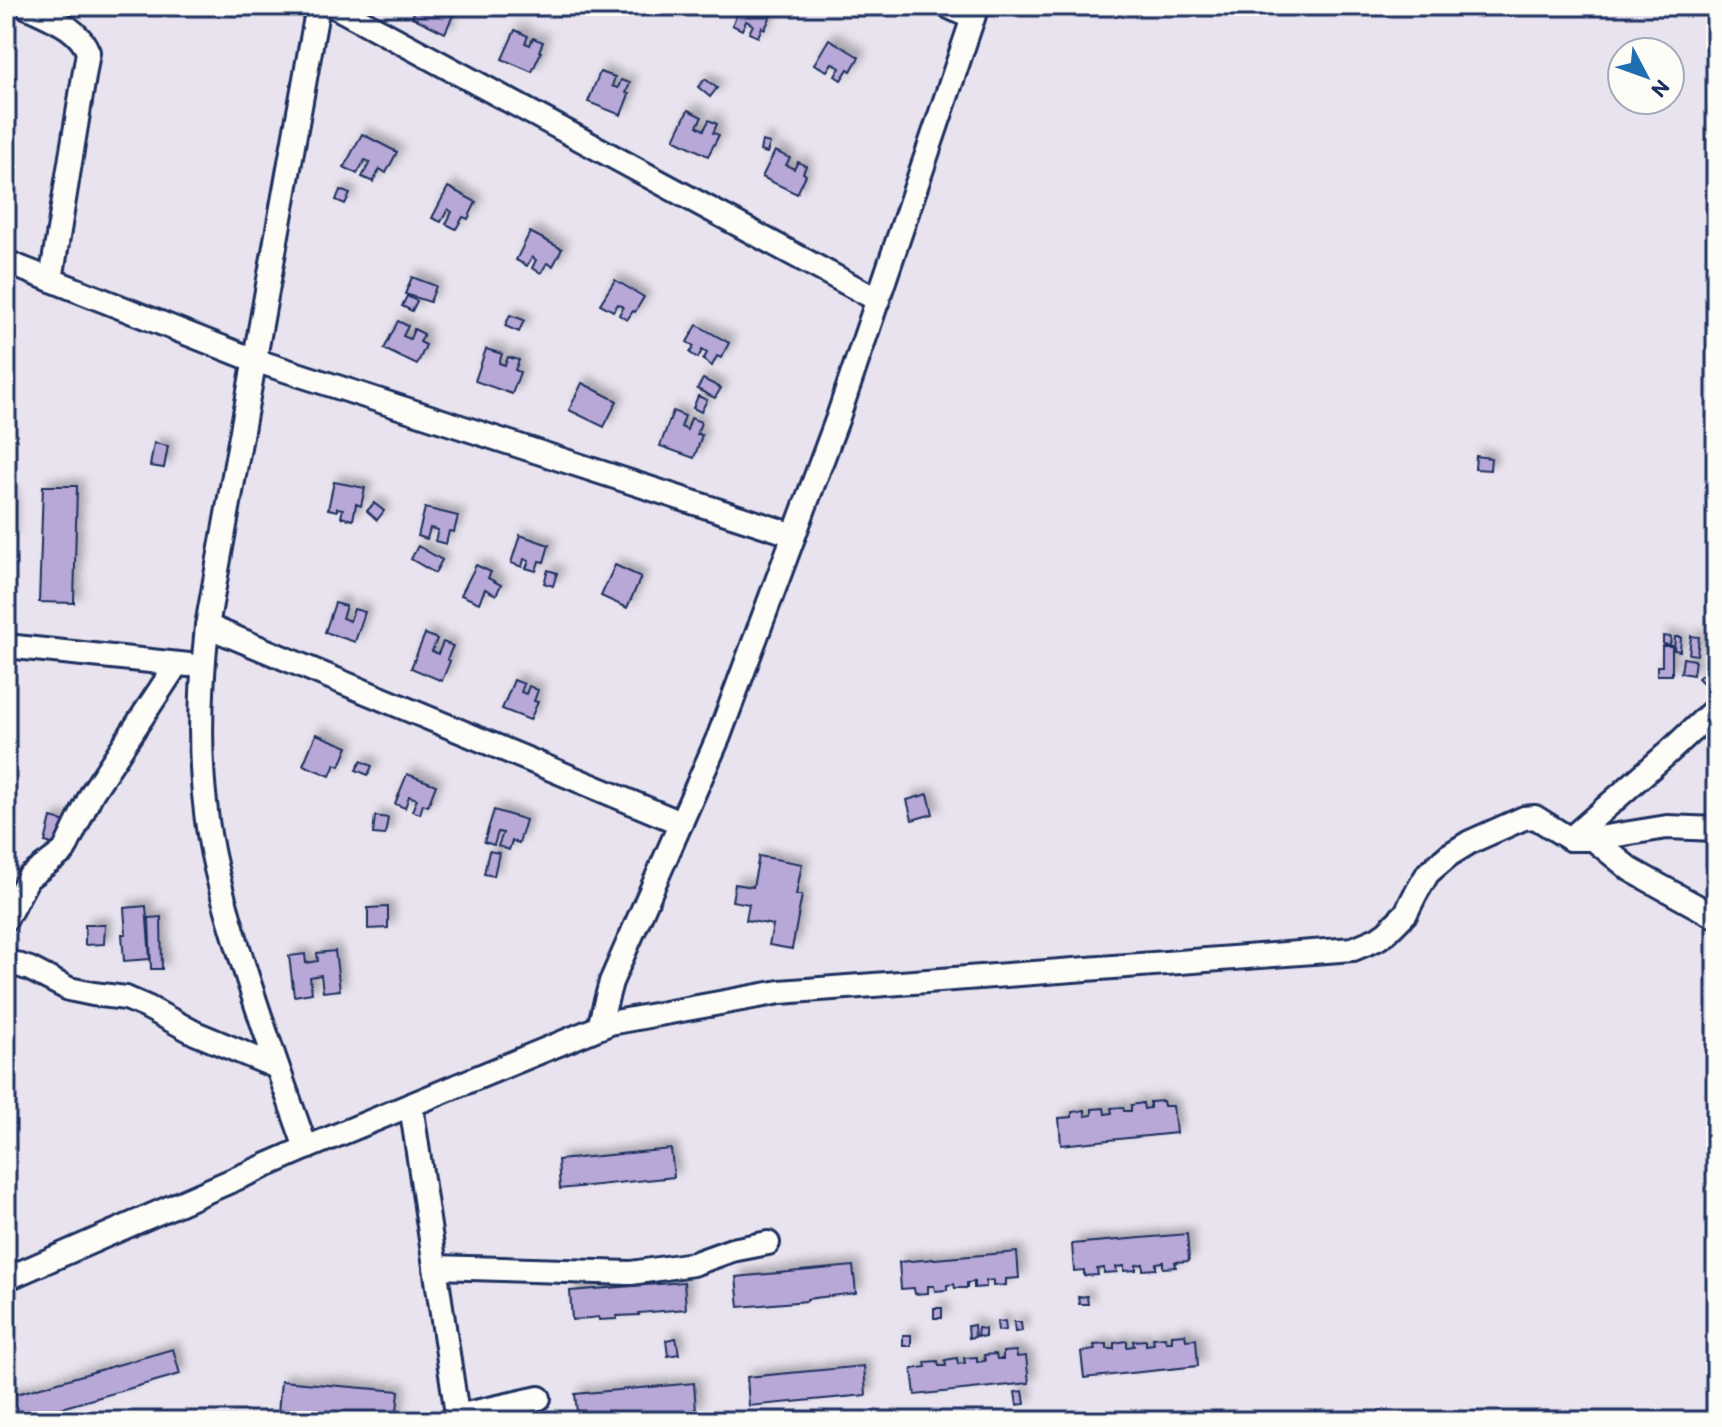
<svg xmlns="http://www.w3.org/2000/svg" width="1722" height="1427" font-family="Itim,sans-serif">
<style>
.building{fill:#b8a8d8;stroke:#1b2f5e;stroke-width:2;filter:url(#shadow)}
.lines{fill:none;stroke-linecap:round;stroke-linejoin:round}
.minor-casing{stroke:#1b2f5e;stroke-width:28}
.minor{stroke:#fdfcf7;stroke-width:22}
</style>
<defs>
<filter id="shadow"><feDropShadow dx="6" dy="-6" stdDeviation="4" flood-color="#0004"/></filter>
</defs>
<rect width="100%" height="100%" fill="#e8e3ee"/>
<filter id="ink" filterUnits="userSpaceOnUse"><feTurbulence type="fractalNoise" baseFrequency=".0125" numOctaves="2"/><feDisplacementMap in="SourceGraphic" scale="16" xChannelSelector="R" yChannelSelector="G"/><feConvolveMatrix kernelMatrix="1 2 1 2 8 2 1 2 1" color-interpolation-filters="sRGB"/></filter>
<g filter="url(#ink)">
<g class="building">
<path d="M417,6H453L452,9L455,11L445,33L412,17Z"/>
<path d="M741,6H758L772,13L765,29L762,27L758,37L749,33L753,25L746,21L742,30L732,25Z"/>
<path d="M515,30L528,36L525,43L530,45L533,38L543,42L539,51L541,52L532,72L502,59Z"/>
<path d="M829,39L859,57L851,71L848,69L841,80L835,76L840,68L832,63L827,71L814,64Z"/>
<path d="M600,72L615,77L612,86L618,88L621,80L630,83L626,93L629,94L621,115L588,102Z"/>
<path d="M705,79L717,88L710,97L698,87Z"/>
<path d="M688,110L702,117L697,126L704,130L709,120L717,124L713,133L719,135L708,156L674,139Z"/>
<path d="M362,134L397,152L386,173L380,169L373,182L362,177L370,162L365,160L357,174L344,167Z"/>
<path d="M762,141L770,143L767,153L760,151Z"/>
<path d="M775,151L790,158L786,165L794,169L798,162L806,166L803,173L806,175L797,194L762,177Z"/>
<path d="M448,187L476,202L468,219L463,217L456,229L446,224L452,212L448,209L441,222L432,218Z"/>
<path d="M340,190L350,194L345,204L336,200Z"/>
<path d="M530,232L562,249L553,266L547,263L541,273L532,268L536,260L532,257L527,266L516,260Z"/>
<path d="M412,277L436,286L430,302L405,294Z"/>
<path d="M615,280L644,297L635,312L633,311L627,320L619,315L623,307L618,304L613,311L600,304Z"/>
<path d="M407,296L417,301L412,311L402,306Z"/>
<path d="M510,315L524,320L519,332L505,326Z"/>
<path d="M398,321L408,326L403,336L410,339L414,329L424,334L420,342L426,345L417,365L384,349Z"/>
<path d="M697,325L729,343L721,358L717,356L712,366L703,360L707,353L702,350L698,358L690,353L694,346L687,342Z"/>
<path d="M486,349L502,354L499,363L505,365L508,357L519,360L515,370L520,372L512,394L475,381Z"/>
<path d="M703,379L721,388L715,398L697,389Z"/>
<path d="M582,383L617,401L604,427L569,410Z"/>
<path d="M698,396L707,400L701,412L693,408Z"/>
<path d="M673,411L685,416L681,427L687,430L691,418L701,422L697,434L702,435L694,458L660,446Z"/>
<path d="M154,443L168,446L164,468L150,466Z"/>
<path d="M1476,456L1491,458L1490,470L1475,469Z"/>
<path d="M334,482L365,488L361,506L356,504L353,520L341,517L343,509L337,508V511L328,509Z"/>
<path d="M43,486H77L74,603L39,602Z"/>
<rect x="6" y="494" width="5" height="43"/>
<path d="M374,503L384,511L377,520L367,511Z"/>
<path d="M425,508L458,516L454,532L449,531L446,544L435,541L438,530L430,528L427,539L418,536Z"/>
<path d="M520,535L549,545L544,562L539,561L536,571L526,568L529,561L524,559L522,567L511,563Z"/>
<path d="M418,546L442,560L435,573L411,559Z"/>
<path d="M476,565L491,572L488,578L501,585L496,595L485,589L479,603L461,595Z"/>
<path d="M615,565L641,577L627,608L601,596Z"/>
<path d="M548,570L557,573L553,586L544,583Z"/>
<path d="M335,603L346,606L342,618L350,621L354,609L365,612L355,642L325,632Z"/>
<path d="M425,634L437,639L432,651L438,654L443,642L453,646L447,659L450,661L442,681L411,668Z"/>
<path d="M1663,636L1671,637L1670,645L1663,644Z"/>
<path d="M1691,636L1699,637L1697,655L1689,654Z"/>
<path d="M1675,637H1681L1680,651L1674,650Z"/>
<path d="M1662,646H1672V675H1657V666H1662Z"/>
<path d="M1683,658L1695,660L1693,675L1681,673Z"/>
<path d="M1704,673L1709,678L1704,684L1698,678Z"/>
<path d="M514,680L524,684L521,692L526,694L529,686L538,690L534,701L538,702L530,720L502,709Z"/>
<path d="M316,734L348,747L340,766L335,764L330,776L303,765Z"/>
<path d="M361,761L372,766L368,775L356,770Z"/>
<path d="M407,774L436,785L428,806L423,804L420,814L412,811L417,799L409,796L405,808L395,804Z"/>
<path d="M928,794L933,814L912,820L907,800Z"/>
<path d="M494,810L526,820L519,843L512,841L509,850L498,846L503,833L498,832L494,845L484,842Z"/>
<path d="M375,816L388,818L385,835L373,834Z"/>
<path d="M51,818L66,822L59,846L45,842Z"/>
<path d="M489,851L499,853L494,876L484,874Z"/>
<path d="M759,856L802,864L796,895H802L792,949L769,945L773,925L746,920L749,904L732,901L735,884L753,887Z"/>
<path d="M146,906L150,959L124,961L122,934H126L124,908Z"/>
<path d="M388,907V928L368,929V908Z"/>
<path d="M161,917L162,969H151L149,918Z"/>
<path d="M85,925H105L104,944L85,945Z"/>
<path d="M335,951L340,990L323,992L321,975L310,977L312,993L294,996L289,956L305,954L306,963L318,961L317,953Z"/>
<path d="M1163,1101L1164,1106H1173L1176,1133L1061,1145L1059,1118L1072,1117V1112L1085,1110V1116L1092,1115V1109L1104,1108L1105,1114L1112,1113L1111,1108L1123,1107L1124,1111H1131V1105L1143,1103L1144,1109L1150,1108V1102Z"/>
<path d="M671,1149L674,1177L560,1189L558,1160Z"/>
<path d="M1187,1234L1189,1261L1175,1262L1176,1267L1163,1268V1262L1156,1263V1269L1143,1270V1264L1136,1265V1270L1124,1271V1266L1116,1267L1117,1272L1104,1273V1268L1097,1269L1098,1275L1084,1276V1270L1074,1271L1072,1244Z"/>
<path d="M1017,1252L1019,1278L1006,1279V1285L993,1286V1280L986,1281V1287L974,1288V1282L967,1283V1288H955L954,1284L947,1285V1290L935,1291L934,1286H928V1293L915,1294L914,1288L901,1289L899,1262Z"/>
<path d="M853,1266L856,1293L807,1299V1301L739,1307L736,1277Z"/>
<path d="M684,1282L686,1309L638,1313L639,1315L617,1316V1319L599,1320V1317L572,1320L570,1291Z"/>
<path d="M1087,1296L1088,1304H1079L1078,1297Z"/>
<rect x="934" y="1308" width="8" height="10"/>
<path d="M1005,1321L1006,1330L998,1331L997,1322Z"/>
<path d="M1014,1322H1021L1022,1331L1015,1332Z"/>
<path d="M974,1325L975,1337L969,1338L968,1326Z"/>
<path d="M978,1328L985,1329V1337L977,1336Z"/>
<path d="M1185,1334L1186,1340L1196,1339L1198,1366L1084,1378L1081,1352L1095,1350L1094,1345L1107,1344V1349H1114V1343L1127,1341V1347L1134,1346L1133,1341L1146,1340V1345L1154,1344L1153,1338L1165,1337L1166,1342H1172V1335Z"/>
<rect x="903" y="1335" width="8" height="11"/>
<path d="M676,1338L679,1354L668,1356L666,1340Z"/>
<path d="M173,1349L180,1374L16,1421H6V1397Z"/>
<path d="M1016,1351L1017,1357L1026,1356L1029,1383L915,1395L912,1369L926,1367L925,1362L938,1361L939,1366H946L945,1360L957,1358L958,1364L965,1363L964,1358L977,1357V1362L985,1361L984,1355L996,1354L997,1359H1003V1352Z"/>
<path d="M864,1366L866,1395L749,1406L747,1377Z"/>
<path d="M281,1381L399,1391L396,1421H374L278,1413Z"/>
<path d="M694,1383L696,1411L578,1421L575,1394Z"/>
<path d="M1023,1391L1025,1404L1017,1405L1015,1392Z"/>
</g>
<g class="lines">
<defs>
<g id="minor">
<path d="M26,6C49,18 78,26 88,52L51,280"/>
<path d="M334,6L878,300"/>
<path d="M947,6L973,18"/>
<path d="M6,262L254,360L794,535"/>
<path d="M207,626L681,823"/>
<path d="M6,646L189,665"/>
<path d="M1570,839L1670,751L1716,708"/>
<path d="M1593,839L1631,870L1716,917"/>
<path d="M6,919L28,878L64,851L92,793L177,664"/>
<path d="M6,961L30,969L69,989L93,994L126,998L147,1007L195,1033L277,1067"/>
<path d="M599,1027L611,982L719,736L837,420L977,6"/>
<path d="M411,1105L458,1421"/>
<path d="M306,1148C281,1077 255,1006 234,934C221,891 209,848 205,803C198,744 201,684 207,626L318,6"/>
<path d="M435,1267L631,1273L693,1264L732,1250L768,1243"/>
<path d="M6,1279L306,1148L610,1023L780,992L1353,949L1377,939L1387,932L1406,913L1415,895L1428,873L1449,855L1470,842L1524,818L1535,817L1570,839H1593L1667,827L1716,829"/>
<path d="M457,1416L539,1398"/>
</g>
</defs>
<use href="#minor" class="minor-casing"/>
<use href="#minor" class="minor"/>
</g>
</g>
<rect width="1722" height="1427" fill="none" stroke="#fdfcf7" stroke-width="32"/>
<rect x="16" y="16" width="1690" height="1395" fill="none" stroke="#1b2f5e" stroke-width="3" filter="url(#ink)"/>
<g transform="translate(1646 76) rotate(131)"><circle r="38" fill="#fdfcf7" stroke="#a3aaba" stroke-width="2"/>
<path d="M0-6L14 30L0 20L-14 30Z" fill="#1f6fb2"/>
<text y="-12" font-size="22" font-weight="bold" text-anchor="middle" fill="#1b2f5e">N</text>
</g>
</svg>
